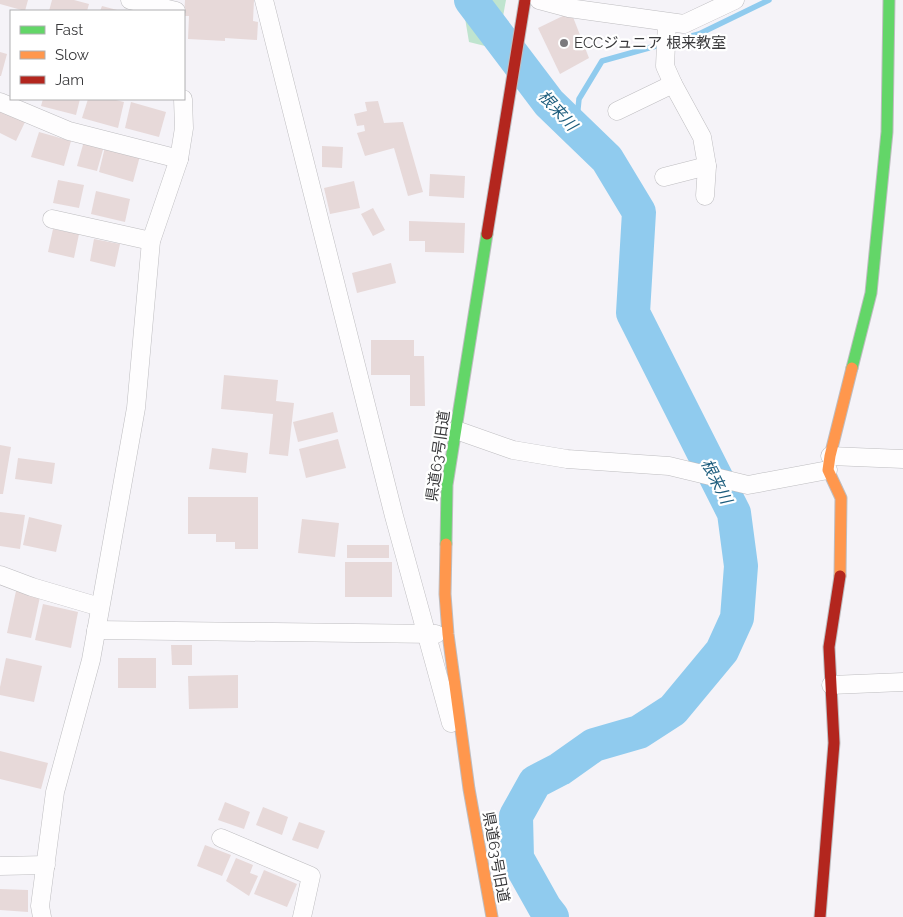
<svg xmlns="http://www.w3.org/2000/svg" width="903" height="917" font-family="Raleway,'Noto Sans JP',sans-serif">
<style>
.green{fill:#bfe4cf}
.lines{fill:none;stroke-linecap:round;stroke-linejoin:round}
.stream{stroke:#90cbee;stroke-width:5.5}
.river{stroke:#90cbee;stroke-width:34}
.building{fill:#e7d9d9}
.street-casing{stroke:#bebdc0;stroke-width:19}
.fast-casing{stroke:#bebdc0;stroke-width:13}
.slow-casing{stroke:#bebdc0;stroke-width:13}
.jam-casing{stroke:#bebdc0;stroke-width:13}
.street{stroke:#fefdfe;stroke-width:18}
.fast{stroke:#63d668;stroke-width:11}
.slow{stroke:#ff974d;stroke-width:11}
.jam{stroke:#b3261e;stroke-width:11}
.poi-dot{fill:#7b7a7d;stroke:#fff;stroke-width:2}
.labels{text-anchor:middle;stroke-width:4.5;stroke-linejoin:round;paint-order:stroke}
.poi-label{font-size:15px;fill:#39393b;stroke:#fff;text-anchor:start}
.street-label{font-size:15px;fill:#39393b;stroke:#fff}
.water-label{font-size:16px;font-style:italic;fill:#1d5d7d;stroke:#fff}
</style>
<rect width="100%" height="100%" fill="#f5f3f8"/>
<path class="green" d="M462,0H506L497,49L469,42Z"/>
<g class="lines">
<path class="stream" d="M576,128L579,99L602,61L699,34L769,0"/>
<path class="river" d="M471,0L549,103L607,159L639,212L633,313L734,513L741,566L737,618L722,651L673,710L639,732L594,745L560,769L535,782L516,816L517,858L545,908L552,917"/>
</g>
<g class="building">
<path d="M0,0H28L25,11L0,4Z"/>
<path d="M52,0H74L89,4L87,11H49Z"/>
<path d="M185,0H254L253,21L258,22L257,40L225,38V41L188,39L189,16H184Z"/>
<path d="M102,6L121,11H100Z"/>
<path d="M571,12L589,58L560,74L538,28Z"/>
<path d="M0,52L7,54L1,76H0Z"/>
<path d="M43,99H80L76,115L41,106Z"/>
<path d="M88,99H112L124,102L118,128L82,118Z"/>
<path d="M378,101L384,123L403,122L423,192L408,196L394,148L365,156L357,133L365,131L364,125L357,126L354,114L367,111L365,102Z"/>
<path d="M131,102L166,112L159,137L125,128Z"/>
<path d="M0,111L25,122L16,141L0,133Z"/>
<path d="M39,132L71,141L64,166L31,157Z"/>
<path d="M84,141L104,146L97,171L77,166Z"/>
<path d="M322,146L343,147L342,168L322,167Z"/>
<path d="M105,147L140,156L133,182L99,172Z"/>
<path d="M430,174L465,176L464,198L429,196Z"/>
<path d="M58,180L84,185L79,208L53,203Z"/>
<path d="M354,181L360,208L330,214L324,188Z"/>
<path d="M96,191L130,199L125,222L91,214Z"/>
<path d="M373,208L385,230L373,236L361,214Z"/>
<path d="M409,221L465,223L464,253L425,252V241H409Z"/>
<path d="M53,229L79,234L74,258L48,252Z"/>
<path d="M94,239L120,244L115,267L90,261Z"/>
<path d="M391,263L396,283L357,293L352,273Z"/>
<path d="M371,340H414V356H424L425,406H410V375H371Z"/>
<path d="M224,375L278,380L276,401L294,403L288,456L269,454L273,414L221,409Z"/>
<path d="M333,412L338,432L298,442L293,422Z"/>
<path d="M338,439L346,468L306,478L299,449Z"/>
<path d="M0,445L11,447L3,494H0Z"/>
<path d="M212,448L248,453L246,473L209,469Z"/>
<path d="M18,458L55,463L52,484L15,479Z"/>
<path d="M188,497H258V549H235V542H216V534H188Z"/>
<path d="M0,512L25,515L20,549L0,546Z"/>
<path d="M29,517L62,525L56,552L23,545Z"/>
<path d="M302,519L339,523L335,557L298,553Z"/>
<rect x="347" y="545" width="42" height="13"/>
<rect x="345" y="562" width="47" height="35"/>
<path d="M16,591L40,597L31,638L7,633Z"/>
<path d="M43,604L78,612L71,648L35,640Z"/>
<path d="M171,645H192V665H172Z"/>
<path d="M6,658L42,666L34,702L0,695V687Z"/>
<rect x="118" y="658" width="38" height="30"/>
<path d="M238,675V708L189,709L188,676Z"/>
<path d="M0,751L48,763L41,789L0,779Z"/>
<path d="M225,802L250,812L244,829L218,820Z"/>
<path d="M263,807L288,817L282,835L256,825Z"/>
<path d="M299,822L325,831L318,849L292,840Z"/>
<path d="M205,845L231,855L222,876L197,866Z"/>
<path d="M236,858L253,865L250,873L258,876L249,896L226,881Z"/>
<path d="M264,870L297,884L287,907L254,894Z"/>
<path d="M0,889L28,890V912L0,910Z"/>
</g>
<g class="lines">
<defs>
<g id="street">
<path d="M130,0L176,11"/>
<path d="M264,0L394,516L451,723"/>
<path d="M539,0L569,8L684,24L735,0"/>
<path d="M667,23L665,66L673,84L702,137L707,166L705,196"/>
<path d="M0,102L69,131L179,159"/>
<path d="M617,111L673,84"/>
<path d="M664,177L707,166"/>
<path d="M52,219L151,241"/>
<path d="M456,430L513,450L567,459L669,466L748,485L828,470"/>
<path d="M830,456L903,459"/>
<path d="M0,575L32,587L100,607"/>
<path d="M96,630L436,634"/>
<path d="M831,685L903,682"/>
<path d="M221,838L311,876L302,917"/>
<path d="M0,866L46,865"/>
<path d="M42,917L40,906L55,792L91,660L136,408L151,241L179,159L184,128L183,99"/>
</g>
<g id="fast">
<path d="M852,368L871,293L887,132L889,0"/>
<path d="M446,544L447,485L487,234"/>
</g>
<g id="slow">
<path d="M446,544L445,594L448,634L469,789L492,917"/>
<path d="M840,576L841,498L828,470L830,456L852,368"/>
</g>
<g id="jam">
<path d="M487,234L525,0"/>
<path d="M820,917L834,743L829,647L840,576"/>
</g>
</defs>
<use href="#street" class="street-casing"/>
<use href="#fast" class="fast-casing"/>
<use href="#slow" class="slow-casing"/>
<use href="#jam" class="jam-casing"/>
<use href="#street" class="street"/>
<use href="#fast" class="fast"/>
<use href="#slow" class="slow"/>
<use href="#jam" class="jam"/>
</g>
<circle class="poi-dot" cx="564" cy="43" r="5"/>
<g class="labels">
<g class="poi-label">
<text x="574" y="48">ECCジュニア 根来教室</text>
</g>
<g class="street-label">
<text transform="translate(438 456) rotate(-82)" y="5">県道63号旧道</text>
<text transform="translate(496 857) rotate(80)" y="5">県道63号旧道</text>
</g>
<g class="water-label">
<text transform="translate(558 110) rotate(47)" y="6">根来川</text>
<text transform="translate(717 481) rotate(63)" y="6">根来川</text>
</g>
</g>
<rect x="10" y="10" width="175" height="90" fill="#ffffff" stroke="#b0b0b1"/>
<rect x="20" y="26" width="25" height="8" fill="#63d668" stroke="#b0b0b1"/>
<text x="55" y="35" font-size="15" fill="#39393b">Fast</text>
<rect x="20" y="51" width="25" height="8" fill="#ff974d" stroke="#b0b0b1"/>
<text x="55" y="60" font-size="15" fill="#39393b">Slow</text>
<rect x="20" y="76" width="25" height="8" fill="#b3261e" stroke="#b0b0b1"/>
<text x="55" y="85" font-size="15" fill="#39393b">Jam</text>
</svg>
